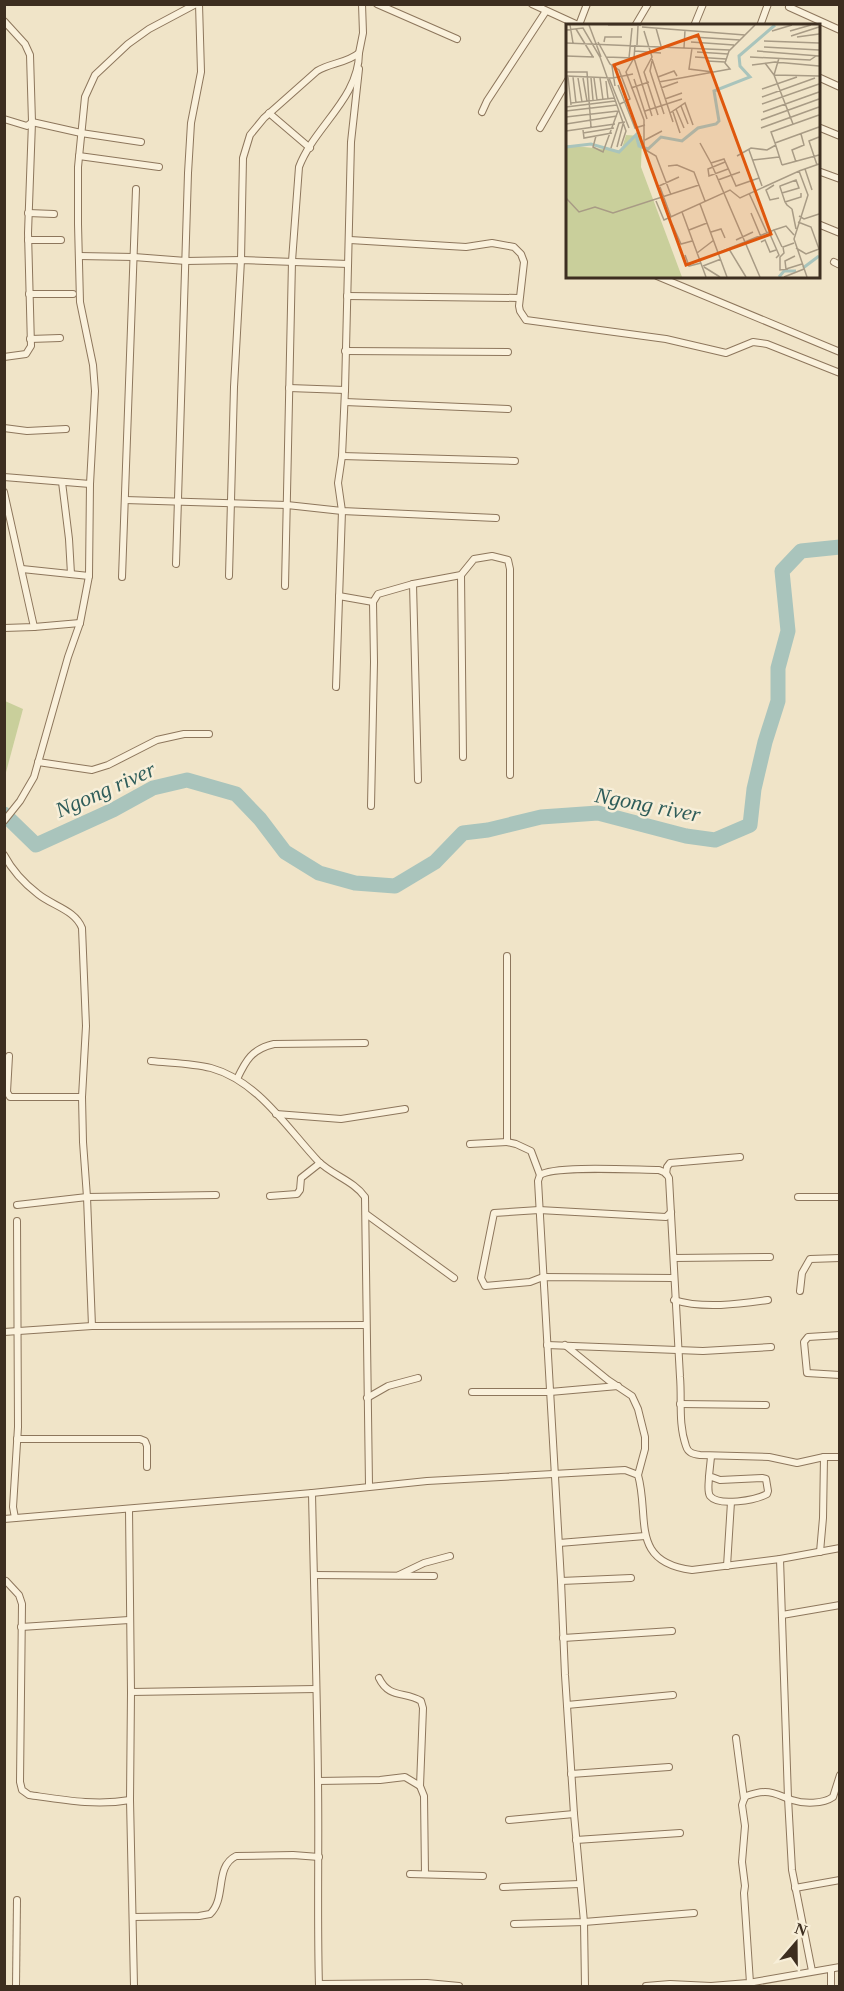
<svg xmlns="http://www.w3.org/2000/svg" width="844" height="1991" font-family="'Times New Roman',serif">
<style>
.green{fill:#c9cf9b}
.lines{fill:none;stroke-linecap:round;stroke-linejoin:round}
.river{stroke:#a9c4bc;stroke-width:15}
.street-casing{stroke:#8d765c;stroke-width:8}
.street{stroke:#faf1dc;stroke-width:6}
.labels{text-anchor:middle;stroke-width:5;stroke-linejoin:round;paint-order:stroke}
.water-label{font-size:22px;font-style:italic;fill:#2f5d5a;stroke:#f7eed8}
.inset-river{fill:none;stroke:#a9c4bc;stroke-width:3}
.inset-road{fill:none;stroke:#a89b85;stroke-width:1.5}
.view{fill:#df570d;fill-opacity:0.15;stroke:#df570d;stroke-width:3}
.inset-edge{fill:none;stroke:#3d2e20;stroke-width:3}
</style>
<rect width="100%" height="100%" fill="#f0e4c8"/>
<path class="green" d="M5,701L23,709L5,776Z"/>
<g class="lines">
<path class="river" d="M4,814L36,845L113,810L153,788L187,780L236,794L260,819L285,852L319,873L355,883L395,886L435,862L463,833L488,830L541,817L598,813L686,836L715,840L750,825L754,789L765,742L778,701V668L788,631L782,571L801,551L840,547"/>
<defs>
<g id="street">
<path d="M377,4L457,39"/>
<path d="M532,4L580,26"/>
<path d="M789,7L840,30"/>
<path d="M4,21L25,44L30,55L32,122L28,233L31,346L26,354L4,357"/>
<path d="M579,25L587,4"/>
<path d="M635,26L648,4"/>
<path d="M694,26L703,4"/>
<path d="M760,26L768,4"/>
<path d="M818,77L840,87"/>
<path d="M482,112L487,101L546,11"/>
<path d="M269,113L310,148"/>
<path d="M4,119L27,126L32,122L81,133L141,142"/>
<path d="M818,127L840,136"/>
<path d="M540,128L568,80"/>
<path d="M79,156L159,167"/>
<path d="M818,171L840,179"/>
<path d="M28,213L54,214"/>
<path d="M818,224L840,233"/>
<path d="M28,240H61"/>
<path d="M350,240L466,247L492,243L514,247L521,254L524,262L519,306L520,311L526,320L666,339L726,353L753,342L767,344L840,373"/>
<path d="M79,256L134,257L186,261L241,260L348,264"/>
<path d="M834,262L840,265"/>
<path d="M657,276L840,352"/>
<path d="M29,294H73"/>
<path d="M347,296L519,298"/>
<path d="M30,339L60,338"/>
<path d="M345,351L508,352"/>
<path d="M289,388L345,390"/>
<path d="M345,402L508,409"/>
<path d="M4,428L27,431L66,429"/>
<path d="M342,456L515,461"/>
<path d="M4,477L90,484"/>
<path d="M62,482L69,539L71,574"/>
<path d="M4,492L34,627"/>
<path d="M125,500L287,505L342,511L496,518"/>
<path d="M176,564L188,173L191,123L201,72L199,4"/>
<path d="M22,569L89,576"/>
<path d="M461,575L463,757"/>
<path d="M229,576L234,387L241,260L243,158L250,135L264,118L317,71C330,63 347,63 359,53L363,33L362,4"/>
<path d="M122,577L136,189"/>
<path d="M413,584L418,780"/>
<path d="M285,586L292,261L299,167C314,127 359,98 359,53"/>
<path d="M339,596L373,602L378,594L413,584L461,575L474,559L492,556L508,560L510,569V775"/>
<path d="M4,628L34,627L80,623"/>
<path d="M336,687L342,511L338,483L342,456L345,390L351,142L359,69"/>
<path d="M38,762L92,770L108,765L157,740L184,734H209"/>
<path d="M371,806L374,662L373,602"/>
<path d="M4,821L20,801L34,777L68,657L80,623L89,576L90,484L95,391L93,365L80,302L78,224V167L85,97L95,75L128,44L149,29L196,4"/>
<path d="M4,855C12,870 25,884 38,894C53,906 75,910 82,928L86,1026L82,1097L83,1142L87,1197L92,1326"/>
<path d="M507,956V1142L516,1144L531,1151L540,1175"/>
<path d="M9,1056L7,1092L10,1097H82"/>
<path d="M151,1061C171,1063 192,1063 211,1068C258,1081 287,1128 318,1161C332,1175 354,1181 365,1197L369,1485"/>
<path d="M237,1079C246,1060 252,1049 274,1044L365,1043"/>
<path d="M276,1114L341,1119L405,1109"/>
<path d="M470,1144L507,1142"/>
<path d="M666,1174L667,1167L670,1163L740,1157"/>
<path d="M270,1196L297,1194L300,1190L301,1178L320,1163"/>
<path d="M798,1197H840"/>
<path d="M17,1205L87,1197L216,1195"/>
<path d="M671,1212L666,1217L539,1210L494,1213L481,1278L485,1286L530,1282L543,1277L673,1278"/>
<path d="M366,1214L454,1278"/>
<path d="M674,1258L770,1257"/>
<path d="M800,1291L802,1273L810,1259L840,1258"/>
<path d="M674,1300C703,1309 739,1304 768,1300"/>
<path d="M4,1332L92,1326L366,1325"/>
<path d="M840,1335L808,1337L804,1342L807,1373L840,1375"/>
<path d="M547,1345L703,1351L771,1347"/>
<path d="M565,1345L608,1380L632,1396L638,1409L645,1437V1449L638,1475"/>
<path d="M472,1392H550L618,1386"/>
<path d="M367,1398L388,1386L418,1378"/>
<path d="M680,1404L766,1405"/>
<path d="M17,1439H140L145,1441L147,1446V1467"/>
<path d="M709,1476L720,1480L762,1478L766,1479L768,1491L767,1494C756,1500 719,1507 710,1496C707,1491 709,1482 709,1476L711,1457"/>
<path d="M312,1493C314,1589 317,1685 318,1781C319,1849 317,1918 319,1986"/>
<path d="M129,1509L131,1692L130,1800L134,1986"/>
<path d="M15,1518L13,1507L18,1427L17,1221"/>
<path d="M4,1519L312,1493L427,1481L625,1470L638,1475C650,1517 629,1562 692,1570L780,1559L840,1548"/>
<path d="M559,1543L645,1536"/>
<path d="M820,1552L823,1518L824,1457"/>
<path d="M780,1559L788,1798L792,1870L812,1971"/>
<path d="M727,1566L731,1502"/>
<path d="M314,1575L434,1576"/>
<path d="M399,1575L424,1563L450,1556"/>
<path d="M6,1581L19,1595L22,1604L20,1782L22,1790L29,1795C64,1800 96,1806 130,1800"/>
<path d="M561,1581L631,1578"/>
<path d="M782,1615L840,1605"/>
<path d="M21,1627L129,1620"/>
<path d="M563,1638L672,1631"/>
<path d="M379,1678C389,1699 405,1691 421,1701L423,1708L420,1786"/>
<path d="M131,1692L316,1689"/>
<path d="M567,1705L673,1695"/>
<path d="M736,1738L744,1799L742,1805L745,1826L742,1862L745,1886L744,1893L750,1983"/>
<path d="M571,1774L669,1767"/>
<path d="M318,1781L380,1780L405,1777L420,1786L424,1796L425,1874"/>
<path d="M744,1799L746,1796C752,1794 759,1792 765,1792C776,1792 782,1797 792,1800C804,1804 823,1804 833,1797L840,1775"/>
<path d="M509,1820L574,1814"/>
<path d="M576,1840L680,1833"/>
<path d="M410,1874L483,1876"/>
<path d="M503,1887L580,1884"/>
<path d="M795,1888L840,1880"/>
<path d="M133,1917L199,1916L210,1914C227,1898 214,1867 236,1856L293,1855L319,1857"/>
<path d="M514,1924L584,1922L694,1913"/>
<path d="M319,1984L427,1983L459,1986"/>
<path d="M16,1986L17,1900"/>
<path d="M585,1986L584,1922L574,1814L565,1675L561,1581L538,1181L540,1175C554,1165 637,1170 659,1170L666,1173L669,1178C673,1244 676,1311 680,1377C682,1400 678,1423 686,1446C688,1453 693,1454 700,1455L769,1457L797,1463L824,1457H840"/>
<path d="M646,1986L670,1984L711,1986L748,1983L840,1967"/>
<path d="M831,1986V1969"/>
</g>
</defs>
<use href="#street" class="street-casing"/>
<use href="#street" class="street"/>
</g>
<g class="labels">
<g class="water-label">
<text transform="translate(105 789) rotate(-24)" y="8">Ngong river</text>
<text transform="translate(648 804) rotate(11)" y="8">Ngong river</text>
</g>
</g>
<g transform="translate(566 24)">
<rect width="254" height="254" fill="#f0e4c8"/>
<path d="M60,111L76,112L75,143L116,253H0V121L55,127Z" fill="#c9cf9b"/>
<path class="inset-river" d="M0,123L25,120L53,128L70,111L73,122L82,125L95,113L116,117L132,104L150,100L153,97L148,67L184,53L174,42L173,32L209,1M237,244L253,232M213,253L218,247H230"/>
<path class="inset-road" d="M4,1L7,19M23,1L35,33M42,1H75M76,3L179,11M90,4L95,22M10,5L27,33M0,6L17,4L34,33L60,107L55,122M78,7L86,33L78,48L92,91M206,7L226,1M224,7L245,1M225,12L253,3M127,13L174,16M231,13L253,10M198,17L253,19M32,18L44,40L53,46L64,75L54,80M38,18L39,13H56M125,18L168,21M0,19L164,26M69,21L68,34L60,48L78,96V125L90,132L105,171M71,21L72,2M198,23L253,26M118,24L119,6M126,24L123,45L147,48M69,27L95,29M191,27L253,32M131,28L162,30M0,32L28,33M40,33L68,34L86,92M129,33L160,35M184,33L244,36L250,32M63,34L66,4M213,34L208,51L227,100M86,35L107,98M86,37L84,47L98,90M141,37L159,38M199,39L208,51L253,52M186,41L209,38L253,42M46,42L49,62M0,48H21L25,103M0,52L47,54L67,50M2,53L5,81M7,53L10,79M92,53L108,47L111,52M12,54L16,78M17,54L21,77M25,54L27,76M28,54L31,76M34,54L37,76M43,54L63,104M68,55L81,95M40,57L42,75M93,58L164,45L159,39L163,27L189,1M52,61L69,104L79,101M65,64L83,58M95,64L112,58M196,65L231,53M196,73L249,54M99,75L116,69M5,79L48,74M196,80L253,60M115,82L122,100M0,83L49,77M110,85L118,104M0,87L51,81M79,87L116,75M107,88L114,109M197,88L253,68M104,89L119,79L127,101M0,93L52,87M195,96L253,75M0,100L51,92M195,104L253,83M17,106L18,114L46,109M0,107L49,100M17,109L48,104M30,112L27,123L37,128L52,87M79,116L96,107M134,119L145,139M209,119L205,108L253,91M51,123L57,100M45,124L53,99L59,98M183,126L196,162M171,132L185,124L201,126L210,121M187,136L213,133M159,138L142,145L143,152L162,145M230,138L226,126L238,121L235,110M216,141L209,119L253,103M216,141L253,131M251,141L243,117L253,113M102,142L111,141L128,148L139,177M239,145L246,166M233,147L253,140M193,154L170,162L158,135L145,139L194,253M152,156L174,148M208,161L200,166L204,176L213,174M93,162L113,153M94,163L105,193M183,169L201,209M216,169L233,164L230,156L214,162V163L219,178L221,181L226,185M0,174L13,188L29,183L47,189L133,161M90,177L98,196L164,166L174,174L233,147L242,171L228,215L241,253M219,178L235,173V169M134,180L161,253M226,185L230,205M116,188L140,253M185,189L195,213M233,192L238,195L253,190M106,200L115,220L126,217M123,206L141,199M145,208L155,205L159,214M203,208L213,231L210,234M170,216L187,208M195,218L199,216L204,228L210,226M216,223L208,206L220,202L228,211M230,224L240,230L253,225L245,203L232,198M163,225L180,253M131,229L148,216M152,229L208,206M119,231L123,242L135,239M229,232L219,237L220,245L236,240M137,242L155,235M138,243L154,253M222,245L214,246V233L218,229L217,223L228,219M218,253L238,245"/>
<path class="view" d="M132,11L205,210L120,241L48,41Z"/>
<rect width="254" height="254" class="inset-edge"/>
</g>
<rect width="844" height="1991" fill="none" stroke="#3d2e20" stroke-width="12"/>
<g transform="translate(796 1943) rotate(20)" stroke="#f7eed8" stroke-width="4.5" paint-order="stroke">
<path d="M0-4.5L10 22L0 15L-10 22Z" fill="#3d2e20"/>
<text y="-9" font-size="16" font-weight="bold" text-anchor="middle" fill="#3d2e20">N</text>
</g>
</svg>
